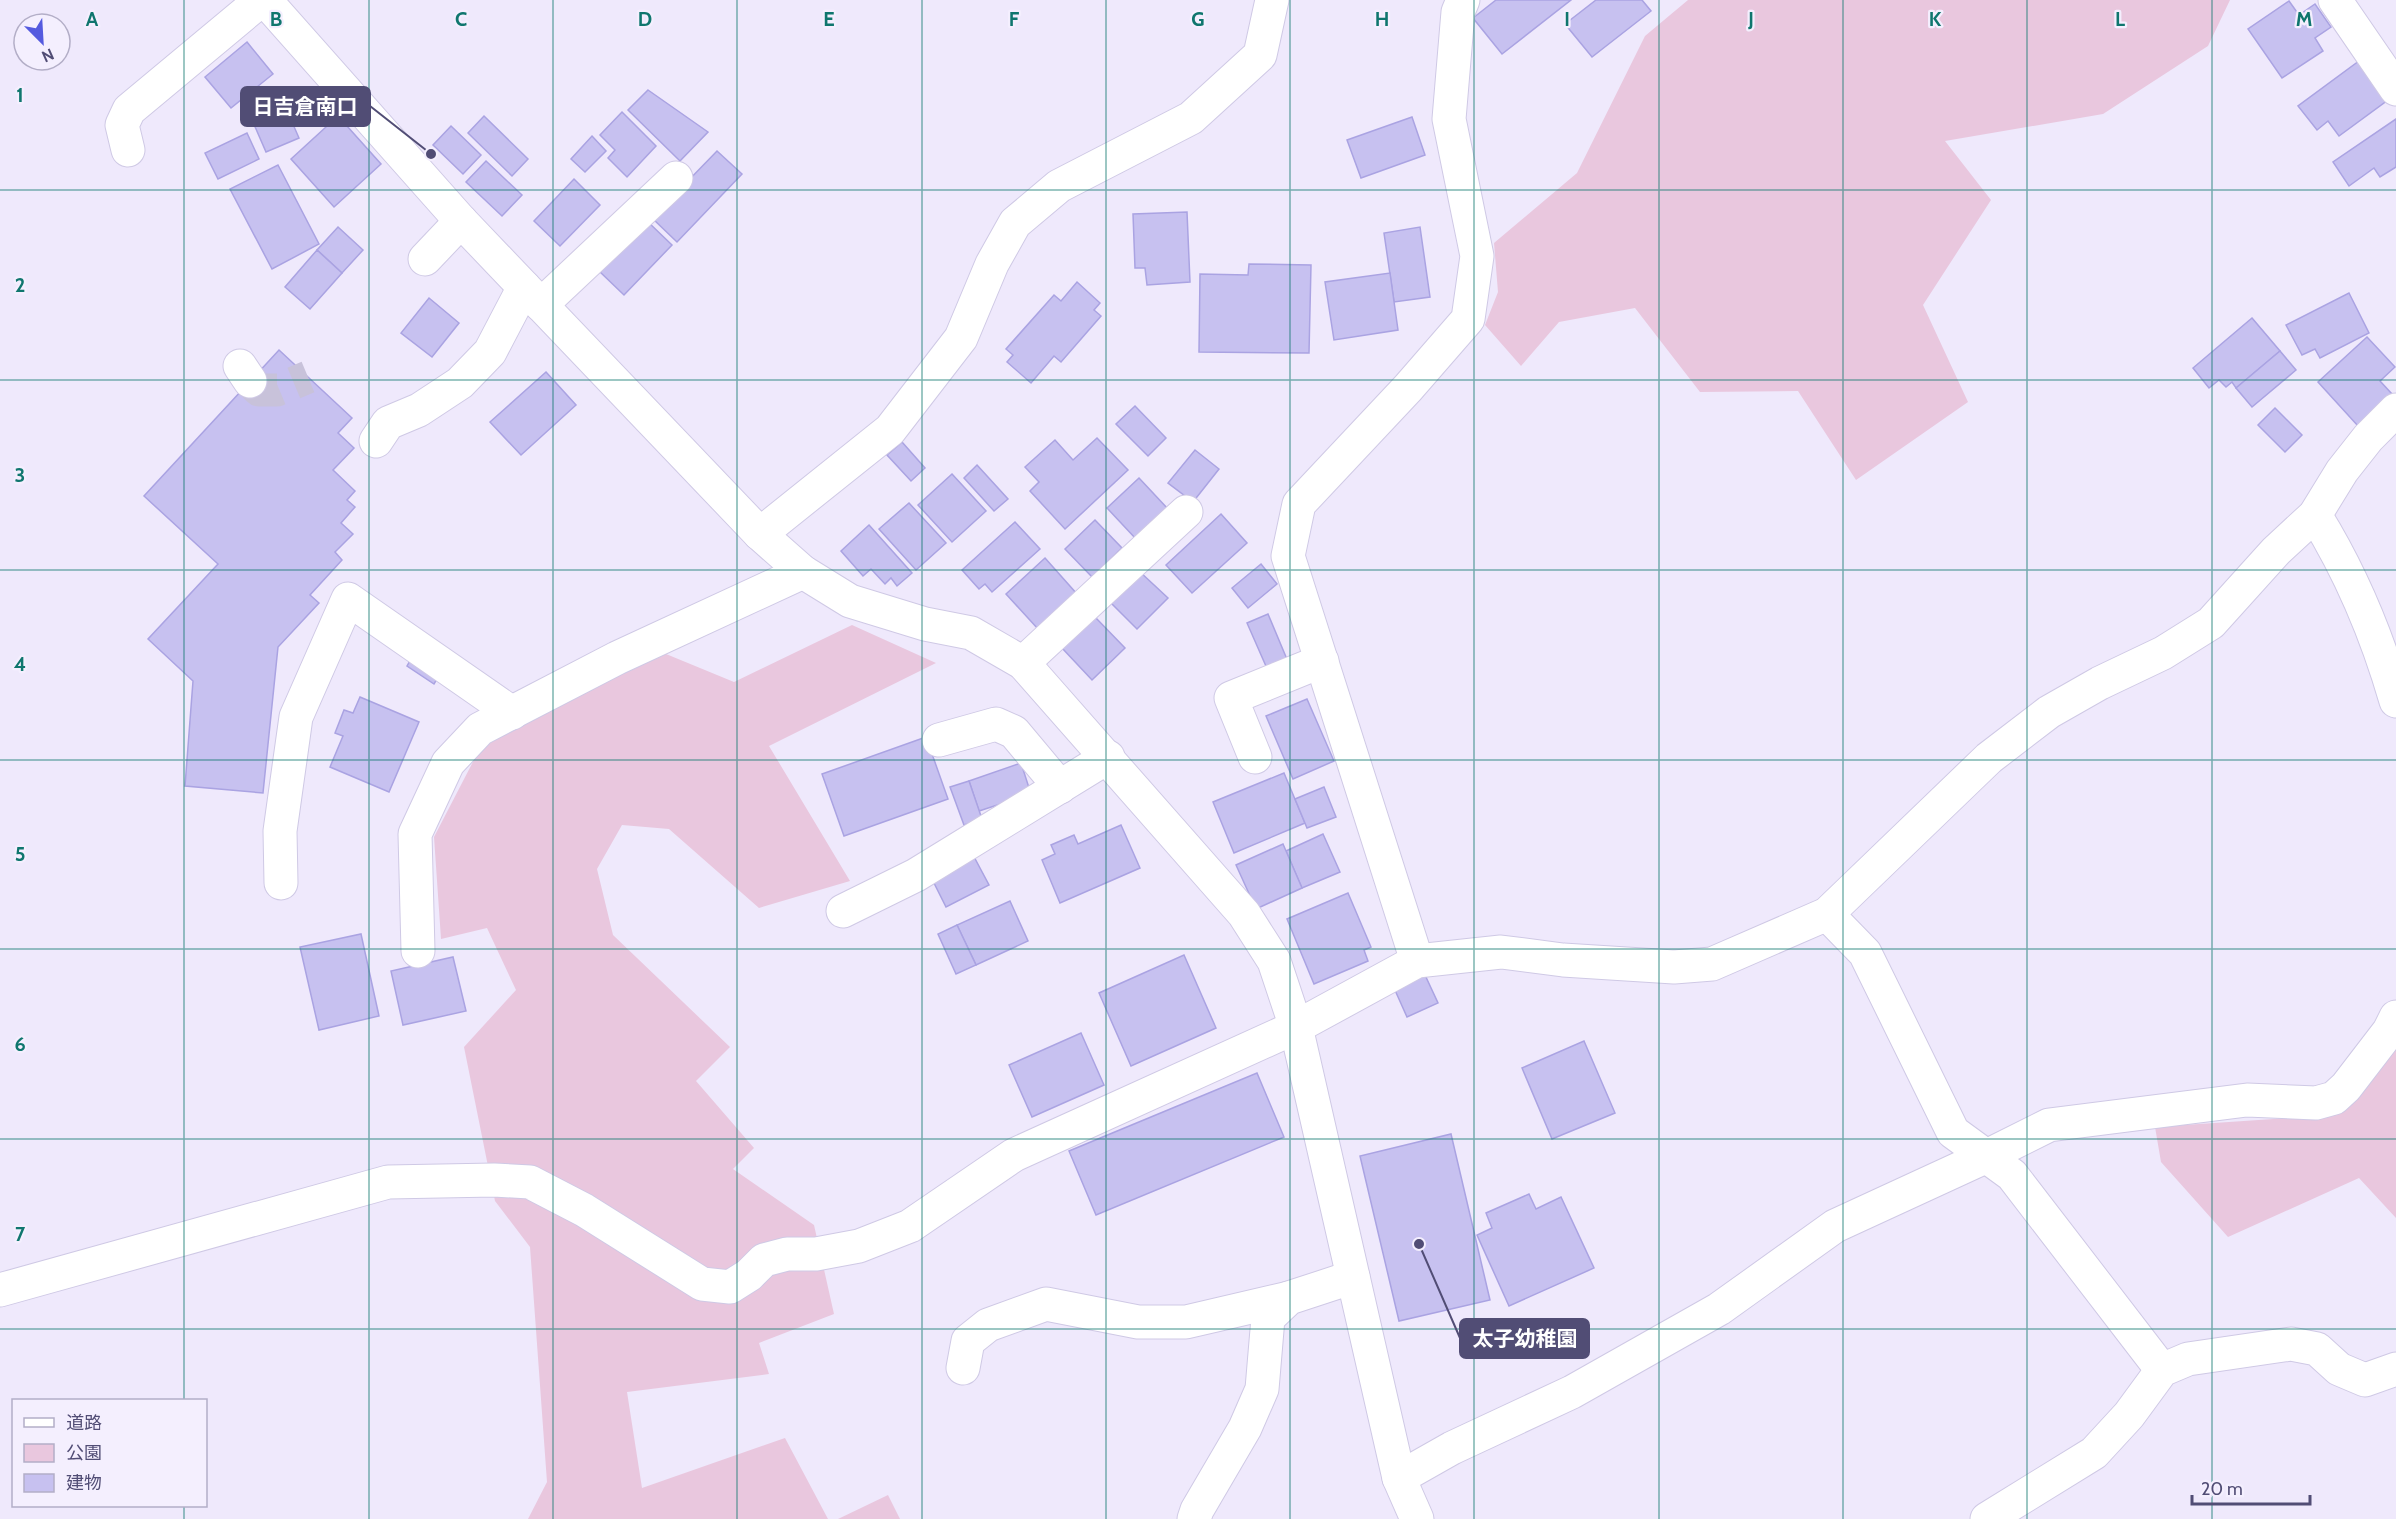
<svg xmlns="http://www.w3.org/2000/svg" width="2396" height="1519" font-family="Cabin,'Noto Sans JP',sans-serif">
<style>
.green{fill:#e9c7de}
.building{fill:#c7c1f0;stroke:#aaa3e2;stroke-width:1.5}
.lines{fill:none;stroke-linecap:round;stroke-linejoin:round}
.minor-tunnel{stroke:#c8c2da;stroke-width:33;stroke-dasharray:33 16;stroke-linecap:butt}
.minor-casing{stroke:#cfc9e5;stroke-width:35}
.minor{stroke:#fff;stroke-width:33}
.grid{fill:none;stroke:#0f766e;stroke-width:1.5;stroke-opacity:0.55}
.grid-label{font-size:20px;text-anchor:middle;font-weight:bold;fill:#0f766e;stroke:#f4effe;stroke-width:4.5;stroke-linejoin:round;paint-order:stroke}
.leader{fill:none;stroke:#514d75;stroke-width:2}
.callout-dot{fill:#514d75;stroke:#f4effe;stroke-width:2}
.callout{fill:#514d75;stroke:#514d75;stroke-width:2}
.callout-label{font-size:21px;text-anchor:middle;font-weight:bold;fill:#fff}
</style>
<rect width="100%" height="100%" fill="#efe9fc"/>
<g class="green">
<path d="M1688,0H2230L2208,46L2103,114L1945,141L1991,200L1923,305L1968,402L1856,480L1798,391L1700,392L1635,308L1559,322L1521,366L1485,325L1498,292L1494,243L1577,173L1645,36Z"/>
<path d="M852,625L936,663L769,746L850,881L759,908L669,829L622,825L597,869L613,935L730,1047L696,1081L754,1148L733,1169L814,1225L834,1314L759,1343L769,1374L627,1392L642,1488L785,1438L828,1519H528L547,1482L530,1247L495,1201L464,1047L516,990L487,928L441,939L434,837L476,756L508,727L666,654L734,682Z"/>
<path d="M2396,1043V1218L2359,1178L2228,1237L2161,1162L2155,1127L2317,1116Z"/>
<path d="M888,1495L900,1519H838Z"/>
</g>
<g class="building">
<path d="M1496,0H1571L1502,54L1473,18Z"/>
<path d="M1596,0H1642L1651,11L1592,57L1565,24Z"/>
<path d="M2289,1L2299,15L2315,4L2331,27L2315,38L2323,51L2282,78L2248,29Z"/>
<path d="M247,42L273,74L231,108L205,77Z"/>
<path d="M2363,58L2392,97L2339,136L2328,121L2317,130L2298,106Z"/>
<path d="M648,90L708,132L680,161L628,110Z"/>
<path d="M282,99L299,138L266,152L249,113Z"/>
<path d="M622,112L656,146L627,177L608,158L615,150L600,135Z"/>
<path d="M338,116L381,164L334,207L291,159Z"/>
<path d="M484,116L528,159L512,176L468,133Z"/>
<path d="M1412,117L1425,155L1361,178L1347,140Z"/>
<path d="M2396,119V167L2380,177L2374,168L2349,186L2333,162Z"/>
<path d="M451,126L481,155L463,174L433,145Z"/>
<path d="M247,133L259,159L218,179L205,153Z"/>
<path d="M592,136L606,151L585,172L571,159Z"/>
<path d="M717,151L742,174L677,242L652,218Z"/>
<path d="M486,161L522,195L502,216L466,182Z"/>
<path d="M278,165L319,244L272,269L230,189Z"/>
<path d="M574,179L600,205L560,246L534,221Z"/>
<path d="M1187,212L1190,282L1147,285L1145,268H1135L1133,214Z"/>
<path d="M647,221L672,245L624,295L599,271Z"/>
<path d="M338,227L363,250L342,273L317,250Z"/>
<path d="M1420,227L1430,297L1394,302L1384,233Z"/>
<path d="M317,250L342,273L310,309L285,287Z"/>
<path d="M1249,264L1311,265L1309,353L1199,352L1200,274L1248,275Z"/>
<path d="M1390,273L1398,330L1334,340L1325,282Z"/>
<path d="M1077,282L1100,303L1094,310L1101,316L1061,362L1054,356L1031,383L1007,362L1013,355L1006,349L1054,295L1061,301Z"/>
<path d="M2349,293L2369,333L2320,358L2315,349L2302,355L2286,325Z"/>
<path d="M429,298L459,323L432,357L401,333Z"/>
<path d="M2252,318L2280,351L2236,388L2232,382L2226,387L2219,380L2209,388L2193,368Z"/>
<path d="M2367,337L2395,367L2380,381L2392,394L2358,426L2318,382Z"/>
<path d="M279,350L352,418L338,433L354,448L333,470L355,491L347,500L355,507L341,523L353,534L335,552L342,560L310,595L319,603L278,647L263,793L185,786L193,681L148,639L218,564L144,496Z"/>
<path d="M2280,351L2296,370L2252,407L2236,388Z"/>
<path d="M546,372L576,405L521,455L490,422Z"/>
<path d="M1135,406L1166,438L1148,456L1116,424Z"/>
<path d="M2275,408L2302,435L2285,452L2258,425Z"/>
<path d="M1097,438L1128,470L1065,529L1030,491L1039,482L1025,467L1055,440L1073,460Z"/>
<path d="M902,442L925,468L911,481L887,455Z"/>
<path d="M1195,450L1219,469L1193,502L1168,483Z"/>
<path d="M977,465L1008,499L994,511L964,478Z"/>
<path d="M952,474L986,511L952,542L918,505Z"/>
<path d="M1139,478L1168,509L1136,539L1107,508Z"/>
<path d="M909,503L946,543L916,570L879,529Z"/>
<path d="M1221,514L1247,543L1192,593L1166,565Z"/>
<path d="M1095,520L1122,548L1092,577L1065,549Z"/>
<path d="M1015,522L1040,549L992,592L985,584L979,589L962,570Z"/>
<path d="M869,525L912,573L897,586L891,578L885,584L871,569L863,576L841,551Z"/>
<path d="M1045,558L1077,594L1038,629L1006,594Z"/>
<path d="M1261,564L1277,584L1248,608L1232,588Z"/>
<path d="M1139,571L1168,598L1137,629L1109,601Z"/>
<path d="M1268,614L1289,664L1269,673L1247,623Z"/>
<path d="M1095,617L1125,648L1092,680L1062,648Z"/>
<path d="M415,652L443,669L434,684L407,666Z"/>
<path d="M360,697L419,722L389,792L330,767L343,736L335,733L344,710L353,713Z"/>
<path d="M1307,699L1334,761L1293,779L1266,716Z"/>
<path d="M926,737L948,799L844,836L822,774Z"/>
<path d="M1021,763L1031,794L979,811L969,781Z"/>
<path d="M1284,773L1305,823L1234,853L1213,802Z"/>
<path d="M969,781L982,819L964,825L950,787Z"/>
<path d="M1324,787L1336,817L1307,828L1295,799Z"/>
<path d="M1121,825L1140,868L1060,903L1042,860L1055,854L1051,845L1074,835L1078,844Z"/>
<path d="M1323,834L1340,872L1302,888L1286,851Z"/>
<path d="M1283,844L1302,888L1256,909L1236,865Z"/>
<path d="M972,853L989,885L946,907L930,875Z"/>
<path d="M1348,893L1371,947L1364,950L1368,961L1314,984L1287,919Z"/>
<path d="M1010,901L1028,941L976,965L957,925Z"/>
<path d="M957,925L976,965L956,974L938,934Z"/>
<path d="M361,934L379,1016L319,1030L300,947Z"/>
<path d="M1184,955L1216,1028L1131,1066L1099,993Z"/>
<path d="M453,957L466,1011L403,1025L391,971Z"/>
<path d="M1425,975L1438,1003L1407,1017L1394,988Z"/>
<path d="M1081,1033L1104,1085L1032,1117L1009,1065Z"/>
<path d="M1584,1041L1615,1113L1552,1139L1522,1068Z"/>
<path d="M1257,1073L1284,1137L1096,1215L1069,1151Z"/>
<path d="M1451,1134L1490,1300L1399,1321L1360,1156Z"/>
<path d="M1529,1194L1536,1209L1561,1197L1594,1268L1509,1306L1477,1235L1492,1228L1486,1213Z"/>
</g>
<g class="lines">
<path class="minor-tunnel" d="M250,381L259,390H277L308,377"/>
<defs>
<g id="minor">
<path d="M265,0L461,221L760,534L803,572L850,601L925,624L971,633L1023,663L1244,914L1274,961L1296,1027L1399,1478L1417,1519"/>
<path d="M2335,0L2396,89"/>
<path d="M128,150L122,125L129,110L261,0"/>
<path d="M425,259L461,221"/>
<path d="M541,305L676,178"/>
<path d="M240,366L250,381"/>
<path d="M376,441L388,423L419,410L460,383L490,352L524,287"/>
<path d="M2315,515C2351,573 2377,635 2396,701"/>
<path d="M760,534L890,430L961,338L992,264L1015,223L1059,186L1191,118L1260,55L1272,0"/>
<path d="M1023,663L1186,512"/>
<path d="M939,740L996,724L1014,732L1060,787"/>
<path d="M1255,757L1231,698L1322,661"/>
<path d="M281,883L280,831L296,717L348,599L512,713"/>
<path d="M843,911L916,875L1108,757"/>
<path d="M1827,914L1865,953L1953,1132L2012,1175L2162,1370"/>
<path d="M418,951L415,834L448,763L480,729L617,658L803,572"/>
<path d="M1417,961L1288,556L1299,504L1408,388L1468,319L1477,256L1449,119L1458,12L1463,0"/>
<path d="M0,1290L388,1182L494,1180L530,1182L584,1210L702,1284L730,1287L749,1275L764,1260L787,1254H816L859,1246L910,1226L1014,1155L1296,1027L1417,961L1501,952L1563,960L1674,967L1712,964L1827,914L1989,758L2049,712L2100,683L2163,653L2211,623L2276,551L2315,515L2342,471L2368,438L2396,410"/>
<path d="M963,1368L968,1341L988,1325L1046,1304L1138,1322H1186L1289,1298"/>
<path d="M1399,1478L1452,1448L1572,1392L1719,1309L1835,1226L1987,1156L2049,1125L2247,1100L2316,1103L2334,1098L2346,1087L2389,1031L2396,1017"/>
<path d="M1194,1519L1197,1510L1245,1428L1262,1389L1268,1318L1289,1298L1353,1277"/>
<path d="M1987,1519L2094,1453L2129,1415L2162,1370L2188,1359L2291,1344L2317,1349L2339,1369L2365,1380L2396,1369"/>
</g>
</defs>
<use href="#minor" class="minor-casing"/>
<use href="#minor" class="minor"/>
</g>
<path class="grid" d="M184,0V1400M369,0V1519M553,0V1519M737,0V1519M922,0V1519M1106,0V1519M1290,0V1519M1474,0V1519M1659,0V1519M1843,0V1519M2027,0V1519M2212,0V1519M0,190H2396M0,380H2396M0,570H2396M0,760H2396M0,949H2396M0,1139H2396M0,1329H2396M184,1506V1519"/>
<g class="grid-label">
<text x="92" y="26">A</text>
<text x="276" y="26">B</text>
<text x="461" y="26">C</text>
<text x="645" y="26">D</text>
<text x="829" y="26">E</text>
<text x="1014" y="26">F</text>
<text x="1198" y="26">G</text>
<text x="1382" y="26">H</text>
<text x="1567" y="26">I</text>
<text x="1751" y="26">J</text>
<text x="1935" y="26">K</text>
<text x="2120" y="26">L</text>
<text x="2304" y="26">M</text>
<text x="20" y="102">1</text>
<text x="20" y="292">2</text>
<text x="20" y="482">3</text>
<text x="20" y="671">4</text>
<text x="20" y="861">5</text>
<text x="20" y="1051">6</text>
<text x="20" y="1241">7</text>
</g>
<path class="leader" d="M431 154L370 106M1419 1244L1460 1338"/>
<g class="callout-dot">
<circle cx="431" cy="154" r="6"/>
<circle cx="1419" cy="1244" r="6"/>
</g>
<g class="callout">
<rect x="241" y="87" width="129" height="39" rx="6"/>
<rect x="1460" y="1319" width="129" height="39" rx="6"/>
</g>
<g class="callout-label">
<text x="305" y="114">日吉倉南口</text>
<text x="1525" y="1346">太子幼稚園</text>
</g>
<rect x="12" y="1399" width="195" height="108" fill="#f4effe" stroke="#b3aec7" stroke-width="1.5"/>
<rect x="24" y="1418" width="30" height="9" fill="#ffffff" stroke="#b3aec7" stroke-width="1.5"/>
<text x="66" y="1429" font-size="18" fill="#514d75">道路</text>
<rect x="24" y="1444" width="30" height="18" fill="#e9c7de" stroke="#b3aec7" stroke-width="1.5"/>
<text x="66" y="1459" font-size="18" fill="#514d75">公園</text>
<rect x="24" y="1474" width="30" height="18" fill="#c7c1f0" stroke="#b3aec7" stroke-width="1.5"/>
<text x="66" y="1489" font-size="18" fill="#514d75">建物</text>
<g transform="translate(42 42) rotate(156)"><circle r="28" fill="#f4effe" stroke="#b3aec7" stroke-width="1.5"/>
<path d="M0-4.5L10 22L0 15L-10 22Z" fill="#545adf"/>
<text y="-9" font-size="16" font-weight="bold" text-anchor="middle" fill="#514d75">N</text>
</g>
<path d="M2192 1495v9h118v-9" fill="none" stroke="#514d75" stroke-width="3"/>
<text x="2201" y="1495" font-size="18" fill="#514d75" stroke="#f4effe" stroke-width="4.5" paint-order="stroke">20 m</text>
</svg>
